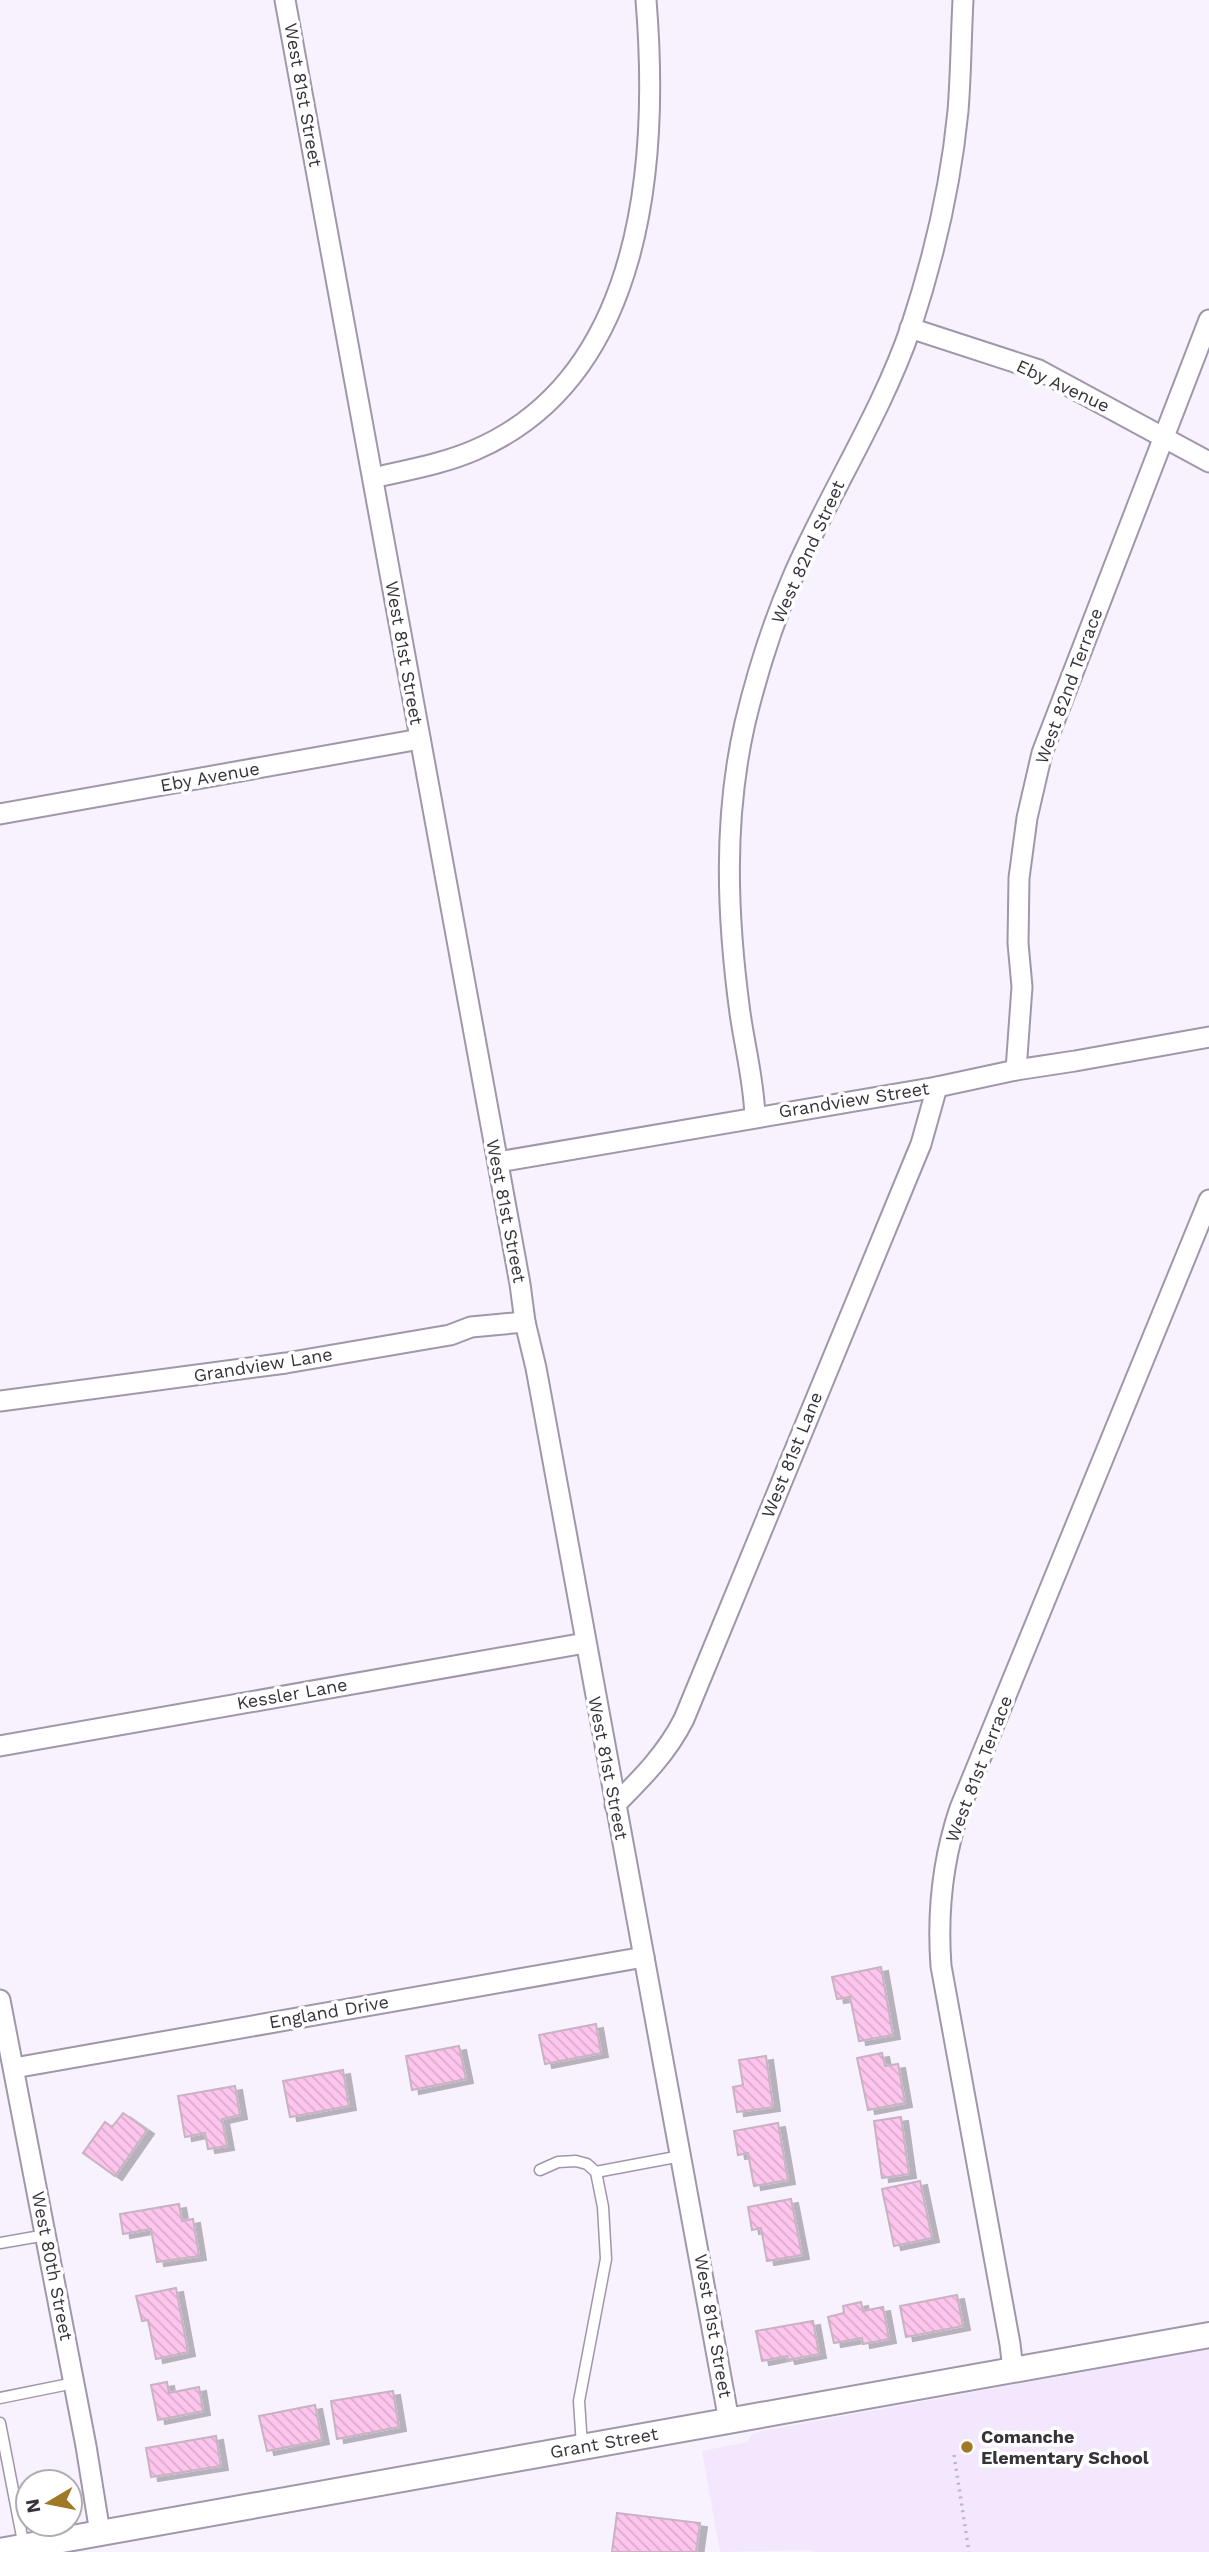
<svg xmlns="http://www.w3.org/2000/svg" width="1209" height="2552" font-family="'Work Sans',sans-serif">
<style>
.built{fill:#f3e7fd}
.building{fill:url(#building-back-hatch);stroke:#c7b3c1;stroke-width:2;filter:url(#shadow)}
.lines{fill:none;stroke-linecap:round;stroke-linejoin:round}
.service-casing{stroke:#a196aa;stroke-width:13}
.minor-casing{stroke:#a196aa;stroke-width:23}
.tertiary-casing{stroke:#a196aa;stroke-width:28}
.path{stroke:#bdb6c2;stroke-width:3.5;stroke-dasharray:2 5;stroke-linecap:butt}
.service{stroke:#fff;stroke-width:10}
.minor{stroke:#fff;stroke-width:19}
.tertiary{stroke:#fff;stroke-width:24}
.poi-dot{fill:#9f7926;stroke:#fff;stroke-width:2.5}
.labels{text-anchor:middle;stroke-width:7;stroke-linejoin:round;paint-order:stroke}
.street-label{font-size:18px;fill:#38333b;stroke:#fff}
.poi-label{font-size:18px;font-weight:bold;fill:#38333b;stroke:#fff;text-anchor:start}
</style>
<defs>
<pattern id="building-back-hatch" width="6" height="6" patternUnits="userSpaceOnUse" patternTransform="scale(1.75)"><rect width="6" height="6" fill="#fdc5ed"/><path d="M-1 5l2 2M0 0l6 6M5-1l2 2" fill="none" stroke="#daaacc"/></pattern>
<filter id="shadow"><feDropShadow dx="7" dy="4" stdDeviation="0" flood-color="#0004"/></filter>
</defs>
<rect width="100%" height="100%" fill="#f8f1fe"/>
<path class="built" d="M1209,2349V2552H813L812,2550L720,2552L702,2451L747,2442L752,2435L762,2431Z"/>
<g class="building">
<path d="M881,1967L893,2035L859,2041L850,1997L837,1999L832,1977Z"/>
<path d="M596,2024L601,2053L545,2064L539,2035Z"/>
<path d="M459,2046L466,2079L412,2090L406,2056Z"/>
<path d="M882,2053L885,2066L898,2064L905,2103L868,2110L857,2058Z"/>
<path d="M766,2056L773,2107L737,2112L733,2087L743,2085L739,2060Z"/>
<path d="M343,2070L349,2106L290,2117L283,2081Z"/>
<path d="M235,2086L240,2115L222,2119L227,2146L208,2149L205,2133L185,2137L178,2096Z"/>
<path d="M123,2113L147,2130L115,2176L83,2153L105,2122L112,2127Z"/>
<path d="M901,2117L909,2174L882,2178L874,2121Z"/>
<path d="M778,2123L788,2180L754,2186L748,2153L738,2155L734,2131Z"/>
<path d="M920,2181L932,2238L894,2246L882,2189Z"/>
<path d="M791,2199L802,2255L767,2261L761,2228L752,2230L748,2207Z"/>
<path d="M179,2204L182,2221L193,2219L199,2256L157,2262L151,2229L123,2234L120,2214Z"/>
<path d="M176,2288L188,2352L156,2359L148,2320L142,2321L136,2296Z"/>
<path d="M957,2295L963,2326L906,2337L900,2306Z"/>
<path d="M861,2302L863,2311L883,2307L889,2339L863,2344L862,2338L834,2343L828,2317L844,2313L843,2306Z"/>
<path d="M813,2321L819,2354L788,2360L787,2356L762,2361L756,2331Z"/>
<path d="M167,2382L169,2393L199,2387L203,2411L158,2420L151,2385Z"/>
<path d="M393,2391L399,2427L337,2439L331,2401Z"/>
<path d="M315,2405L322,2440L267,2451L259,2416Z"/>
<path d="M216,2436L221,2466L151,2477L146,2448Z"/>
<path d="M617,2513L700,2523L696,2552H612Z"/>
</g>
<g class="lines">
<defs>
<g id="service">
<path d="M540,2170L558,2162L576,2161L587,2164L596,2172L603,2207L606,2259L579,2401L582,2446"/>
<path d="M596,2172L681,2156"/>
<path d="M0,2243L46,2235"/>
<path d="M0,2398L74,2383"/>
<path d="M0,2423L24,2547"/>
</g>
<g id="minor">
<path d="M285,0L520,1284L525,1322L536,1368L729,2421"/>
<path d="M910,328L1039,370L1209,462"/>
<path d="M373,478C407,470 443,464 475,450C645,377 659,159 646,0"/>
<path d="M0,814L420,739"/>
<path d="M1016,1070L1022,987L1018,943L1019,878L1027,818L1042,753L1209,320"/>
<path d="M755,1117C754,1082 745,1048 740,1013C727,917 723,819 745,723C757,673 773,622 794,574C830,492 882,412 911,327C934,257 951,183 958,111C961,74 961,37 963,0"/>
<path d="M498,1162L937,1087L1016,1070L1075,1061L1209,1037"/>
<path d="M0,1401L286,1363L450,1335L471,1327L525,1322"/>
<path d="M0,1746L585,1643"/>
<path d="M615,1805C642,1778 667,1753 684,1719L921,1144L937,1087"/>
<path d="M0,2000L86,2446L100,2533"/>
<path d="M14,2068L644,1957"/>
<path d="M1013,2370L1010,2344L941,1966C937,1911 942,1861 960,1808L1209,1200"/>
</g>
<path id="tertiary" d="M0,2551L1209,2335"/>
</defs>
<use href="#service" class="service-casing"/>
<use href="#minor" class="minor-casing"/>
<use href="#tertiary" class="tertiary-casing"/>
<path class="path" d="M954,2455L969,2552"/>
<use href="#service" class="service"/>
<use href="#minor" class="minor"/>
<use href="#tertiary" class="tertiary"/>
</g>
<circle class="poi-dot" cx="967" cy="2447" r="7"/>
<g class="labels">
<g class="street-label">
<text transform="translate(303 95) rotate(80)" y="6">West 81st Street</text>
<text transform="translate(1063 386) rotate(25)" y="6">Eby Avenue</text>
<text transform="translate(808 552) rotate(-66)" y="6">West 82nd Street</text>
<text transform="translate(404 653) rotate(80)" y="6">West 81st Street</text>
<text transform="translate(1069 686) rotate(-70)" y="6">West 82nd Terrace</text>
<text transform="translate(210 777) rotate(-10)" y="6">Eby Avenue</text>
<text transform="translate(854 1100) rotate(-9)" y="6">Grandview Street</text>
<text transform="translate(506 1211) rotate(79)" y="6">West 81st Street</text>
<text transform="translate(263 1365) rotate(-9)" y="6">Grandview Lane</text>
<text transform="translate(792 1455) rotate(-68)" y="6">West 81st Lane</text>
<text transform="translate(292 1694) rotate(-10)" y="6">Kessler Lane</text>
<text transform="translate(608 1768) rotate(79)" y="6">West 81st Street</text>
<text transform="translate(979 1769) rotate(-69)" y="6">West 81st Terrace</text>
<text transform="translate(329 2012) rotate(-10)" y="6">England Drive</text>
<text transform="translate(52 2266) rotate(79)" y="6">West 80th Street</text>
<text transform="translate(713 2326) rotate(80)" y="6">West 81st Street</text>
<text transform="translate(604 2443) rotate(-10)" y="6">Grant Street</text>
</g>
<g class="poi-label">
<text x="981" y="2443">Comanche<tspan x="981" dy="21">Elementary School</tspan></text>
</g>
</g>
<g transform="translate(49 2503) rotate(260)"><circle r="33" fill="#ffffff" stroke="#afadb1" stroke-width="2"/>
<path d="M0-5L12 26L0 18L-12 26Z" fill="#9f7926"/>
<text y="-10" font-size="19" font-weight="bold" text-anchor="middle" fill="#38333b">N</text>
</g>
</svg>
